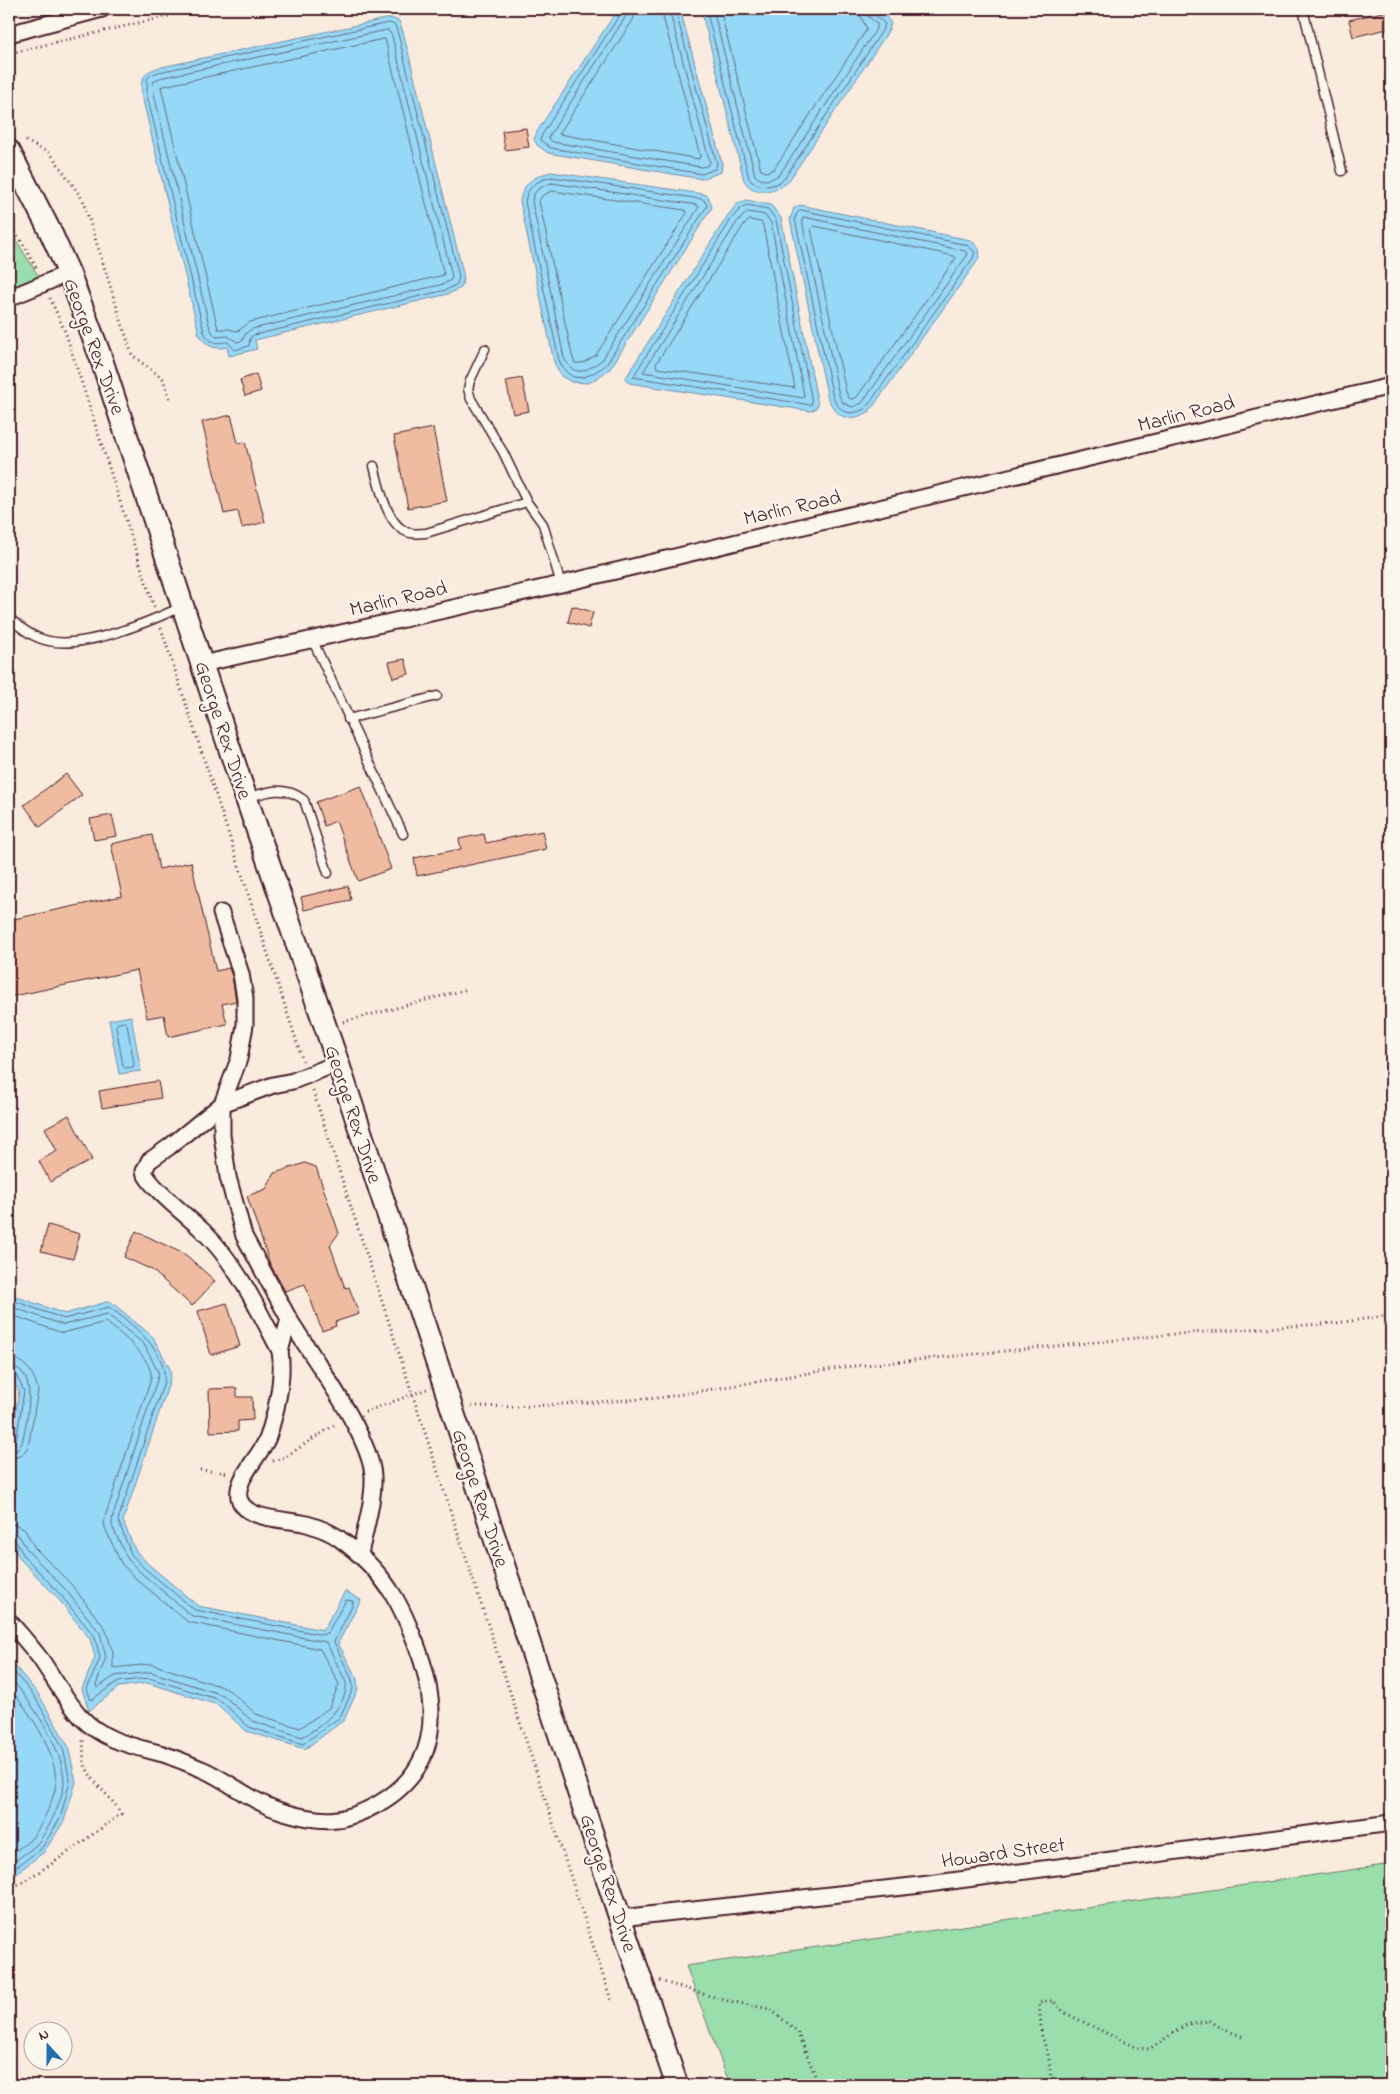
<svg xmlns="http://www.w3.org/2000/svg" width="1400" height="2094" font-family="'Indie Flower',sans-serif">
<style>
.green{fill:#99deab;stroke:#727e6b}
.water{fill:#95d8f7;stroke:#778ea5}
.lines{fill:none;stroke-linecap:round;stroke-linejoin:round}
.shore{stroke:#68697d;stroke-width:1}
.building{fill:#efbba1;stroke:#4a1f2b}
.lane-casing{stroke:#4a1f2b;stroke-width:11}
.street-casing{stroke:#4a1f2b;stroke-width:19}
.secondary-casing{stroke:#4a1f2b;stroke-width:25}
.path{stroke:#4a1f2b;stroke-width:3;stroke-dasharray:1 4;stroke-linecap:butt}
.lane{stroke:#fbf7ec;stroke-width:8}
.street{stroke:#fbf7ec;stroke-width:15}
.secondary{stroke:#fbf7ec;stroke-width:21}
.labels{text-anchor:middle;stroke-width:4.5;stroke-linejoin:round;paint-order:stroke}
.street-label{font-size:21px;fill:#4a1f2b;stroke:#fbf7ec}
</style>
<rect width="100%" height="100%" fill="#f9ebdd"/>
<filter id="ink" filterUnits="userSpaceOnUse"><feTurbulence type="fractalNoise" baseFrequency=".02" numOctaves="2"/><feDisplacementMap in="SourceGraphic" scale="10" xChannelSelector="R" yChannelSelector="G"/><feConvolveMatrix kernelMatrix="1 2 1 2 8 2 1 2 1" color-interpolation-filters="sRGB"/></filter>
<g filter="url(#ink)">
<g class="green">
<path d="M9,229L43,283L9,294Z"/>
<path d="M1391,1864V2085H730L686,1966Z"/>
</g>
<g class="water">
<path d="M618,9H680L722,164L721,172L702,179L548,153L537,145L534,139L538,130Z"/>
<path d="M701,9H866C878,10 885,13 891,24L887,33L788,182C775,192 753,197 744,180Z"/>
<path d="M390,18L399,21L403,32L464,277L461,288L448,294L255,340L257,349L229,356L227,347C213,350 206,346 199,334L142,96C140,81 142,73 157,68Z"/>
<path d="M551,172L703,194L708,196L712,207L610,369L589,383L571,382L561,376L554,362L520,201C523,183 534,176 551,172Z"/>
<path d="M746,200L771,205L781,218L818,405L815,409L810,411L629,383L625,379L728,215L737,204Z"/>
<path d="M800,205L970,240C978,246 982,250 978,260L869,412C848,422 839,420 828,399L790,219L794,208Z"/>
<path d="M131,1016L141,1071L119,1074L109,1020Z"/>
<path d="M9,1294L65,1314L110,1301L153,1337L171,1371L169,1383L123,1521L135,1550L148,1564L198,1606L323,1630L345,1591L361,1600L338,1643L357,1679L358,1689L344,1720L305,1749L246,1731L218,1705L148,1683L119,1687L89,1711L82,1689L95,1657L90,1639L56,1596L20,1559L9,1539V1455L19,1391L9,1375Z"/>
<path d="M9,1659L39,1695L68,1746L76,1782L64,1821L44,1852L9,1879Z"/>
</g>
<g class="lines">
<g class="shore">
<path d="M622,9L621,13L543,133L540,140L551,148L702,174L715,169L717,164L675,9"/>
<path d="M628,9L626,16L548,138L553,142L701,167L707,166L710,163L669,9"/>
<path d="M636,9L633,20L559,134L699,159L700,156L661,9"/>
<path d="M706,9L749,178L752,182C764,188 774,187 784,179L882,31L885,24L874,14L873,9"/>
<path d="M713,9L755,175C762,183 772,180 780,174L877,28V24L869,17L867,9"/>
<path d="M720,9L761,170L766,172L774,169L867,29L861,17L859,9"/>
<path d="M389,23L395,25L398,34L459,276L457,284L446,290L254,335L250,338L249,346L235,350L228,342C216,343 210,344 204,332L147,95V79L150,75L159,72Z"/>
<path d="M388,30L392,36L452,276L451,280L444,284L252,329L246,333L242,341L237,342L228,336L216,337L210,329L154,94L153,82L160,78Z"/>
<path d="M385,39L444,275L250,322L238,331L228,329H218L161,87Z"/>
<path d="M552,177L701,199L705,201L707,206L606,365C587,378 571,387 559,360L525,202C527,186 538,180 552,177Z"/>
<path d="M552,183L697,205L699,207L602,360C586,371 575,379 564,358L532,201C533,190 542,186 552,183Z"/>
<path d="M552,191L685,210L687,213L596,355L583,363H575L572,355L539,201L542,196Z"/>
<path d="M747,205L768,209L776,220L812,402L811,405L633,377L732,218L740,209Z"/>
<path d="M801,210L967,245L975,252L973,258L866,408C850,417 840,413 833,397L795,219L797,213Z"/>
<path d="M748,212L765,215L771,223L804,395L803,398L643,372L737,222Z"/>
<path d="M804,217L965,251L968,254L862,403L852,407L843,403L839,395L802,220Z"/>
<path d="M750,220L761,222L763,225L795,388L657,368L656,364L743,226Z"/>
<path d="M814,226L954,256L956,258L857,397L852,399L849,398L846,392L811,229Z"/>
<path d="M125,1022L127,1024L134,1064L133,1067L125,1068L123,1066L116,1026L117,1024Z"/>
<path d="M9,1299L64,1319L109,1307C131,1323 169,1352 164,1382L118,1520L131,1554L144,1568L195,1610L323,1635L328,1632L346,1600L353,1601V1604L334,1642L352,1680L353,1689L340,1717L303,1744L249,1727L220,1700L149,1678L117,1682L91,1700L87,1689L100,1658L95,1637L59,1593L24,1556L15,1540L9,1538"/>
<path d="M9,1306L63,1325L107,1314L144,1344L159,1374L112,1519V1526L127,1558L140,1572L192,1616L326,1642L346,1682C349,1705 320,1728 302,1737L252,1721L223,1695L151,1672L115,1676L97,1688L96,1685L106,1657L100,1633L64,1588L29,1552L19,1536L9,1532"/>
<path d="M9,1314L62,1333L106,1322C120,1333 154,1359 151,1379L104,1520L105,1528L121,1563L135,1578L188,1622L320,1649L339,1684L329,1708L300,1728L256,1714L230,1691L223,1687L151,1664L113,1668V1652L105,1628L70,1583L35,1548L25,1530L17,1525L9,1524"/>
<path d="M9,1358C25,1359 36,1376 38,1391L28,1447L21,1456L9,1459"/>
<path d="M9,1366C41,1368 26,1424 22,1443L17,1450L9,1452"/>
<path d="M9,1372L16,1375L24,1391L16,1441L13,1444L9,1445"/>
<path d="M9,1666L35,1697L63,1748L70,1781L60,1819L41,1849L9,1872"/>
<path d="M9,1676C30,1701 63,1746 64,1781C64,1798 48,1831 37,1844C29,1852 18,1858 9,1865"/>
<path d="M9,1688C30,1712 53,1746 56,1779C57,1794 41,1828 31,1839C25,1845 16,1850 9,1855"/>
</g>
</g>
<g class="building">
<path d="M1391,10V28L1353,37L1349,20Z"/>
<path d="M526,128L529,147L505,150L502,131Z"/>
<path d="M256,374L261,391L245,396L240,380Z"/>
<path d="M522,378L529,411L513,414L506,381Z"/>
<path d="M231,415L238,443L245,442L265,522L242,528L238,511L224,514L202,422Z"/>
<path d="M433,428L447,501L408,508L394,436Z"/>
<path d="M572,606L593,612L589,628L568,622Z"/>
<path d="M405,659L409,674L393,678L389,662Z"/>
<path d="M66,774L82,795L40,827L24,805Z"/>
<path d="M361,786L391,869L358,881L336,821L324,826L316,802Z"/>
<path d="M112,815L117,836L94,840L90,819Z"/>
<path d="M542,831L546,849L417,876L414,858L461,849L459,839L484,834L486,843Z"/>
<path d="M152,835L159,869L191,862L216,971L229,968L232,976L236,1001L222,1004L227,1024L168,1037L164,1015L147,1018L137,970L9,997V920L122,896L111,844Z"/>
<path d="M348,886L351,900L304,910L301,897Z"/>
<path d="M158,1081L161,1098L102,1108L99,1091Z"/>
<path d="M69,1115L92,1160L50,1182L39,1161L57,1151L45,1128Z"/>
<path d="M305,1163L316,1167L339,1233L330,1245L345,1288L349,1287L359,1314L335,1322L336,1326L322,1331L305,1284L285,1291L270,1264L247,1196L266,1189L275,1173Z"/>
<path d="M48,1225L80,1234L73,1259L41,1251Z"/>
<path d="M136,1231L186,1255L215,1281L192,1306L152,1270L124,1257Z"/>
<path d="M227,1303L240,1346L211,1355L198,1311Z"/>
<path d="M237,1388V1397H252L253,1420L238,1421V1431L210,1432L209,1389Z"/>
</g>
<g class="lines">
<defs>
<g id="lane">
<path d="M1303,9L1342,171"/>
<path d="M485,349L470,381L468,389L471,399L503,452L527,502L543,524L561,584"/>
<path d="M374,466C379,485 387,528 410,533C415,534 421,533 426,533L527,502"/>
<path d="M9,618C21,628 33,638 49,641C84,649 149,622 181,607"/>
<path d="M312,639L403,834"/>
<path d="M348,719L437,696"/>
<path d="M247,798C268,791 285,785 304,800L328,873"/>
</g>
<g id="street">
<path d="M9,34L102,9"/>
<path d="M9,298L69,273"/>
<path d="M202,664L561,584L1391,386"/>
<path d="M221,913L241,974L245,998V1025L239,1059L222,1104V1135L228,1177L244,1236L289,1319L280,1351"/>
<path d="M289,1319C311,1355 371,1436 373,1476C374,1501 365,1529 360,1554"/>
<path d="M9,1621C20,1634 32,1647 42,1661C54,1679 66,1700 80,1716C103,1741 132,1746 163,1754C178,1759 192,1765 206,1771C233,1784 255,1804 284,1812C321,1823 343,1824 378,1804C443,1767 439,1703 415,1641C408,1624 401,1605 390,1590C377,1570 359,1553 340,1539C331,1532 317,1527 307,1524C289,1519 249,1521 240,1501C232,1481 261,1456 268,1437C276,1412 284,1377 280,1351C258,1309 237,1264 203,1231C191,1219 148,1186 144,1171L149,1161L169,1147L222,1104L273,1085L293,1081L338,1063"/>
<path d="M620,1918L921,1885L1391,1823"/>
</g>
<path id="secondary" d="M9,151L51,233L69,273L101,358L240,780L338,1063L620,1918L677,2085"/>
</defs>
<use href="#lane" class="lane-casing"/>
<use href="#street" class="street-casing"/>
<use href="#secondary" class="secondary-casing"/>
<g class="path">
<path d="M9,58L15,52L198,9"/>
<path d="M26,141L51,154L83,200L132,355L163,379L170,399"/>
<path d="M9,224L25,247L37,270"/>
<path d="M50,298L66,334L154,607"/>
<path d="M161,628L303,1061"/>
<path d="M343,1022L468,989"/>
<path d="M313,1091L612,2003"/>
<path d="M472,1406L516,1407L659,1398L845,1367L1176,1334L1337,1323L1391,1315"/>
<path d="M365,1412L427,1389"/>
<path d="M273,1461L285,1457L336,1424"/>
<path d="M200,1470L229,1473"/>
<path d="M9,1890L50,1865L121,1814C111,1795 89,1782 84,1761C83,1754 84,1747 83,1740"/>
<path d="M660,1981L724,2000L770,2009L797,2031L819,2085"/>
<path d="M1051,2085L1049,2058L1042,2036L1039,2003L1045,2001H1053L1065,2013L1137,2048L1149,2049L1187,2024L1210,2021L1225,2030L1244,2037"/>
</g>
<use href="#lane" class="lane"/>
<use href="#street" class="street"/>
<use href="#secondary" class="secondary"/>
</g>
</g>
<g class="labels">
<g class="street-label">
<text transform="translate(95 346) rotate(70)" y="7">George Rex Drive</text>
<text transform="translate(1186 413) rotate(-14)" y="7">Marlin Road</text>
<text transform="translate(792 507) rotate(-13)" y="7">Marlin Road</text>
<text transform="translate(398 598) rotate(-13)" y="7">Marlin Road</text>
<text transform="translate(224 730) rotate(72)" y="7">George Rex Drive</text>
<text transform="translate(354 1114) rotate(72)" y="7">George Rex Drive</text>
<text transform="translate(481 1498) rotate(72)" y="7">George Rex Drive</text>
<text transform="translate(1003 1852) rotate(-8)" y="7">Howard Street</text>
<text transform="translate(609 1883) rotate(72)" y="7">George Rex Drive</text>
</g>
</g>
<rect width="1400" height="2094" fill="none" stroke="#fbf7ec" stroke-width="30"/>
<rect x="15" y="15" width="1370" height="2064" fill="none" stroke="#4a1f2b" stroke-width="2" filter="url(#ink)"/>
<g transform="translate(48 2046) rotate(339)"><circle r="24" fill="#fbf7ec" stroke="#b4a19f"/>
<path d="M0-4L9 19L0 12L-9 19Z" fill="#1f6fb2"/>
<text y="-8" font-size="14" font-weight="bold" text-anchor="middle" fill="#4a1f2b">N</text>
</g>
</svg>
